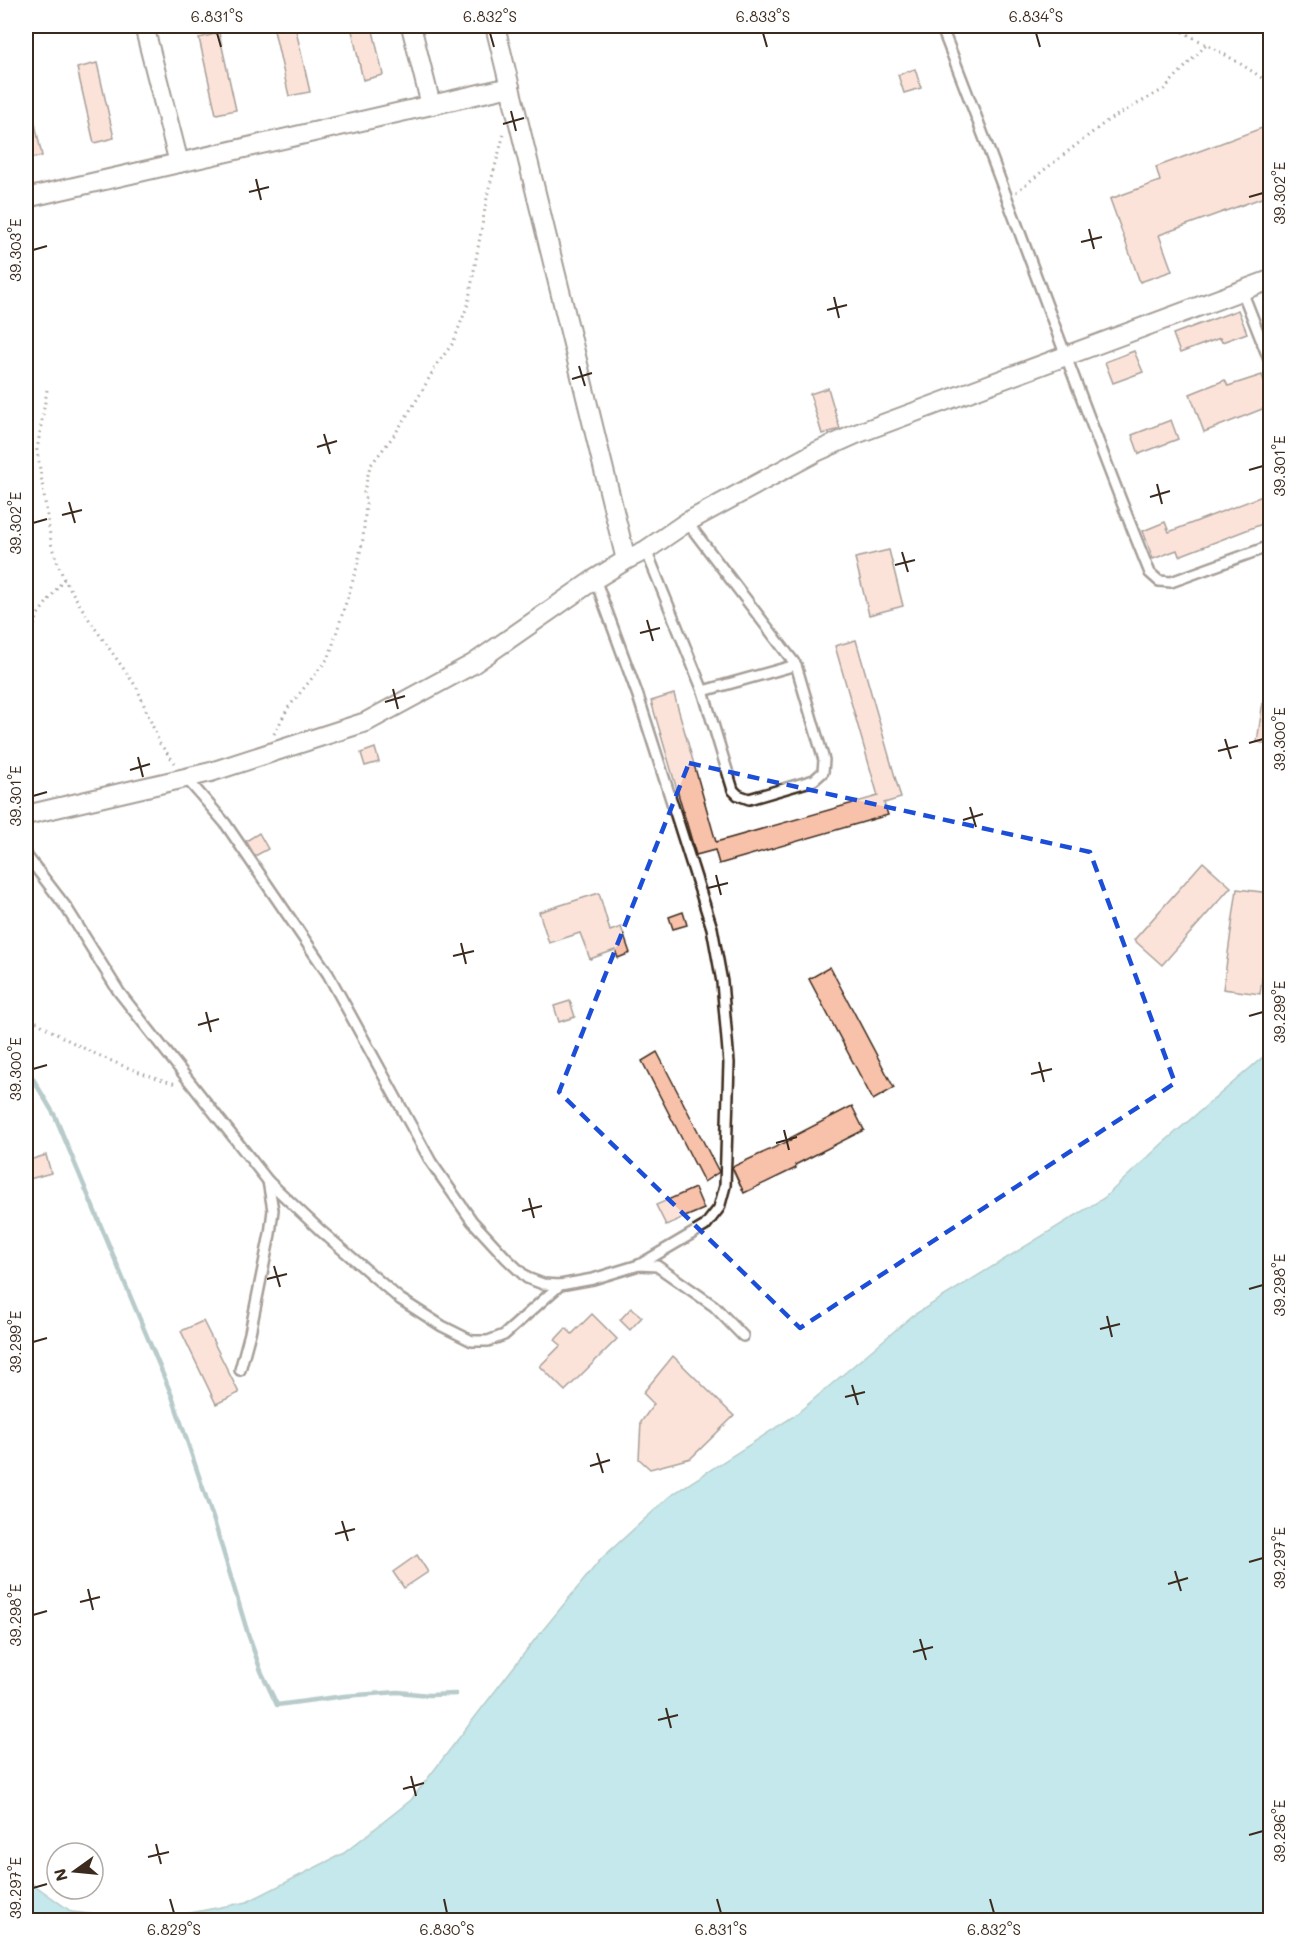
<svg xmlns="http://www.w3.org/2000/svg" width="1296" height="1946" font-family="Mali,sans-serif">
<style>
.water{fill:#7ccdd2;stroke:#628c8a;stroke-width:1.5}
.lines{fill:none;stroke-linecap:round;stroke-linejoin:round}
.stream{stroke:#628c8a;stroke-width:4.5}
.building{fill:#f8c2aa;stroke:#3b2a1e;stroke-width:1.5}
.service-casing{stroke:#3b2a1e;stroke-width:14}
.minor-casing{stroke:#3b2a1e;stroke-width:22}
.path{stroke:#3b2a1e;stroke-width:3;stroke-dasharray:1.5 4.5;stroke-linecap:butt}
.service{stroke:#fff;stroke-width:9}
.minor{stroke:#fff;stroke-width:18}
.marked{fill:none;stroke:#1d4ed8;stroke-width:4.5;stroke-dasharray:12 8;stroke-linejoin:round}
.ticks{fill:none;stroke:#3b2a1e;stroke-width:2}
.neatline{fill:none;stroke:#3b2a1e;stroke-width:2}
.ticks-label{font-size:15px;text-anchor:middle;fill:#3b2a1e}
</style>
<rect width="100%" height="100%" fill="#fff"/>
<filter id="ink" filterUnits="userSpaceOnUse"><feTurbulence type="fractalNoise" baseFrequency=".0167" numOctaves="2"/><feDisplacementMap in="SourceGraphic" scale="12" xChannelSelector="R" yChannelSelector="G"/><feConvolveMatrix kernelMatrix="1 2 1 2 8 2 1 2 1" color-interpolation-filters="sRGB"/></filter>
<g filter="url(#ink)">
<g class="water">
<path d="M1270,1051V1920H154L247,1902L344,1853L411,1800L533,1642L601,1559L670,1496L794,1416L912,1316L1104,1198L1163,1143Z"/>
<path d="M26,1879L72,1912L143,1920H26Z"/>
</g>
<g class="lines">
<path class="stream" d="M26,1067L55,1116L172,1396L214,1521L248,1634L261,1671L277,1705L344,1696L398,1692L429,1695L456,1694"/>
</g>
<g class="building">
<path d="M273,26H295L310,92L289,96Z"/>
<path d="M351,26H372L383,75L363,80Z"/>
<path d="M219,33L236,110L216,114L199,38Z"/>
<path d="M97,63L114,138L94,143L77,68Z"/>
<path d="M915,69L921,88L904,93L898,75Z"/>
<path d="M26,105H31L42,156L26,159Z"/>
<path d="M1270,125V195L1159,235L1172,271L1140,282L1110,199L1160,181L1156,167Z"/>
<path d="M1238,310L1247,333L1222,342L1220,338L1180,353L1173,334Z"/>
<path d="M1134,351L1143,372L1113,383L1105,362Z"/>
<path d="M1262,375L1270,398V406L1204,432L1190,394L1225,380L1228,386Z"/>
<path d="M828,388L840,429L822,434L810,394Z"/>
<path d="M1171,420L1178,439L1139,454L1132,435Z"/>
<path d="M1270,493V521L1179,556L1177,550L1153,559L1143,531L1165,522L1169,532Z"/>
<path d="M889,550L903,606L869,615L855,558Z"/>
<path d="M856,640L901,798L884,803L888,815L719,864L715,850L696,855L651,701L674,694L716,842L878,796L835,646Z"/>
<path d="M1263,701L1270,702V744L1257,742Z"/>
<path d="M375,748L379,762L365,766L361,753Z"/>
<path d="M259,833L268,849L255,856L246,841Z"/>
<path d="M1203,862L1231,887L1162,965L1134,940Z"/>
<path d="M1237,889L1270,893V919L1260,994L1223,989Z"/>
<path d="M599,893L610,931L621,927L630,953L618,958L615,950L590,959L580,933L549,943L539,912Z"/>
<path d="M683,912L687,925L673,929L669,917Z"/>
<path d="M830,967L894,1088L873,1100L809,979Z"/>
<path d="M570,1001L575,1017L559,1022L554,1006Z"/>
<path d="M657,1052L719,1172L704,1182L642,1061Z"/>
<path d="M852,1106L864,1130L795,1165L796,1168L744,1193L732,1167L791,1140L790,1138Z"/>
<path d="M46,1155L51,1173L26,1180V1161Z"/>
<path d="M695,1188L704,1209L666,1225L656,1205Z"/>
<path d="M631,1308L642,1317L630,1330L620,1320Z"/>
<path d="M592,1314L617,1339L565,1391L540,1366L561,1345L555,1340L566,1328L572,1334Z"/>
<path d="M203,1321L239,1393L216,1404L181,1331Z"/>
<path d="M673,1356L734,1416L691,1458L650,1469L639,1459L641,1422L654,1404L643,1393Z"/>
<path d="M417,1555L428,1572L404,1588L393,1572Z"/>
</g>
<g class="lines">
<defs>
<g id="service">
<path d="M941,26C1013,207 1076,392 1150,573L1159,581L1171,582L1270,546"/>
<path d="M1242,291L1270,362"/>
<path d="M646,550L703,691L733,790L738,795L749,799L814,780L823,772L824,760L796,665L687,522"/>
<path d="M595,579L638,696L712,928L722,982L729,1063L725,1186L719,1208L705,1226L639,1265"/>
<path d="M703,691L796,665"/>
<path d="M187,779L225,823L328,974L431,1162L472,1221L506,1258L527,1278L543,1284L560,1285L593,1279L639,1265L657,1266L714,1306L743,1336"/>
<path d="M26,855L66,907L119,992L268,1181L321,1231L400,1299L442,1326L472,1341H488L504,1335L560,1285"/>
<path d="M240,1370L250,1333L270,1234L273,1210L268,1181"/>
</g>
<g id="minor">
<path d="M144,26L179,163"/>
<path d="M411,26L431,105"/>
<path d="M495,26L626,560"/>
<path d="M26,198L510,87"/>
<path d="M26,815L211,772L366,722L473,664L595,579L626,560L646,550L687,522L816,452L856,434L1270,280"/>
</g>
</defs>
<use href="#service" class="service-casing"/>
<use href="#minor" class="minor-casing"/>
<g class="path">
<path d="M1172,26C1205,44 1240,61 1270,84"/>
<path d="M1016,192L1107,121L1164,89L1207,44"/>
<path d="M47,390L37,450L52,548L64,579L90,621L137,688L160,744L175,763"/>
<path d="M26,648L39,613L64,579"/>
<path d="M274,734L288,708L329,657L357,567L363,539L366,503L364,492L370,466L395,434L418,398L437,364L453,343L468,304L488,192L504,134"/>
<path d="M26,1015C73,1046 122,1068 176,1084"/>
</g>
<use href="#service" class="service"/>
<use href="#minor" class="minor"/>
</g>
</g>
<path d="M0 0H1296V1946H0ZM689,763L1090,852L1175,1083L800,1328L559,1092Z" fill="#fff" fill-opacity=".55" fill-rule="evenodd"/>
<path class="marked" d="M689,763L1090,852L1175,1083L800,1328L559,1092Z"/>
<path class="ticks" d="M217,33L221,47M490,33L494,47M763,33L767,47M1036,33L1040,47M511,111L516,131M503,124L524,118M256,179L261,200M249,192L269,187M1249,197L1263,193M1089,229L1094,249M1081,242L1102,237M33,250L47,246M834,297L839,318M827,310L847,305M579,366L585,386M572,379L592,373M324,434L330,454M317,447L337,441M1249,470L1263,466M1157,484L1162,504M1150,497L1170,491M69,502L75,523M62,515L82,510M33,523L47,519M902,552L908,572M895,565L915,560M647,620L653,641M640,633L660,628M393,689L398,709M385,702L405,696M1225,739L1231,759M1249,743L1263,739M1218,751L1238,746M138,757L143,777M130,770L150,764M33,796L47,792M970,807L976,827M963,820L983,814M716,875L721,895M708,888L728,883M461,943L466,964M453,956L474,951M206,1012L211,1032M1249,1016L1263,1012M198,1025L219,1019M1039,1062L1044,1082M33,1069L47,1065M1031,1074L1052,1069M784,1130L789,1150M776,1143L797,1137M529,1198L534,1218M522,1211L542,1206M274,1266L280,1287M267,1279L287,1274M1249,1289L1263,1285M1107,1316L1112,1337M1100,1329L1120,1324M33,1342L47,1338M852,1385L858,1405M845,1397L865,1392M597,1453L603,1473M590,1466L610,1460M342,1521L348,1541M335,1534L355,1529M1249,1562L1263,1558M1175,1571L1181,1591M1168,1584L1188,1578M88,1589L93,1610M80,1602L100,1597M33,1615L47,1611M920,1639L926,1660M913,1652L933,1647M666,1708L671,1728M658,1720L678,1715M411,1776L416,1796M403,1789L424,1783M1249,1835L1263,1831M156,1844L161,1864M148,1857L169,1852M33,1888L47,1884M170,1899L174,1913M444,1899L447,1913M717,1899L721,1913M990,1899L994,1913"/>
<rect width="1296" height="1946" fill="none" stroke="#fff" stroke-width="66"/>
<g transform="translate(75 1871) rotate(255)"><circle r="28" fill="#ffffff" stroke="#b1aaa5" stroke-width="1.5"/>
<path d="M0-4.5L10 22L0 15L-10 22Z" fill="#3b2a1e"/>
<text y="-9" font-size="16" font-weight="bold" text-anchor="middle" fill="#3b2a1e">N</text>
</g>
<rect x="33" y="33" width="1230" height="1880" class="neatline"/>
<g class="ticks-label">
<text x="217" y="22">6.831°S</text>
<text x="490" y="22">6.832°S</text>
<text x="763" y="22">6.833°S</text>
<text x="1036" y="22">6.834°S</text>
<text transform="translate(1280 193) rotate(-90)" y="5">39.302°E</text>
<text transform="translate(16 250) rotate(-90)" y="5">39.303°E</text>
<text transform="translate(1280 466) rotate(-90)" y="5">39.301°E</text>
<text transform="translate(16 523) rotate(-90)" y="5">39.302°E</text>
<text transform="translate(1280 739) rotate(-90)" y="5">39.300°E</text>
<text transform="translate(16 796) rotate(-90)" y="5">39.301°E</text>
<text transform="translate(1280 1012) rotate(-90)" y="5">39.299°E</text>
<text transform="translate(16 1069) rotate(-90)" y="5">39.300°E</text>
<text transform="translate(1280 1285) rotate(-90)" y="5">39.298°E</text>
<text transform="translate(16 1342) rotate(-90)" y="5">39.299°E</text>
<text transform="translate(1280 1558) rotate(-90)" y="5">39.297°E</text>
<text transform="translate(16 1615) rotate(-90)" y="5">39.298°E</text>
<text transform="translate(1280 1831) rotate(-90)" y="5">39.296°E</text>
<text transform="translate(16 1888) rotate(-90)" y="5">39.297°E</text>
<text x="174" y="1935">6.829°S</text>
<text x="447" y="1935">6.830°S</text>
<text x="721" y="1935">6.831°S</text>
<text x="994" y="1935">6.832°S</text>
</g>
</svg>
